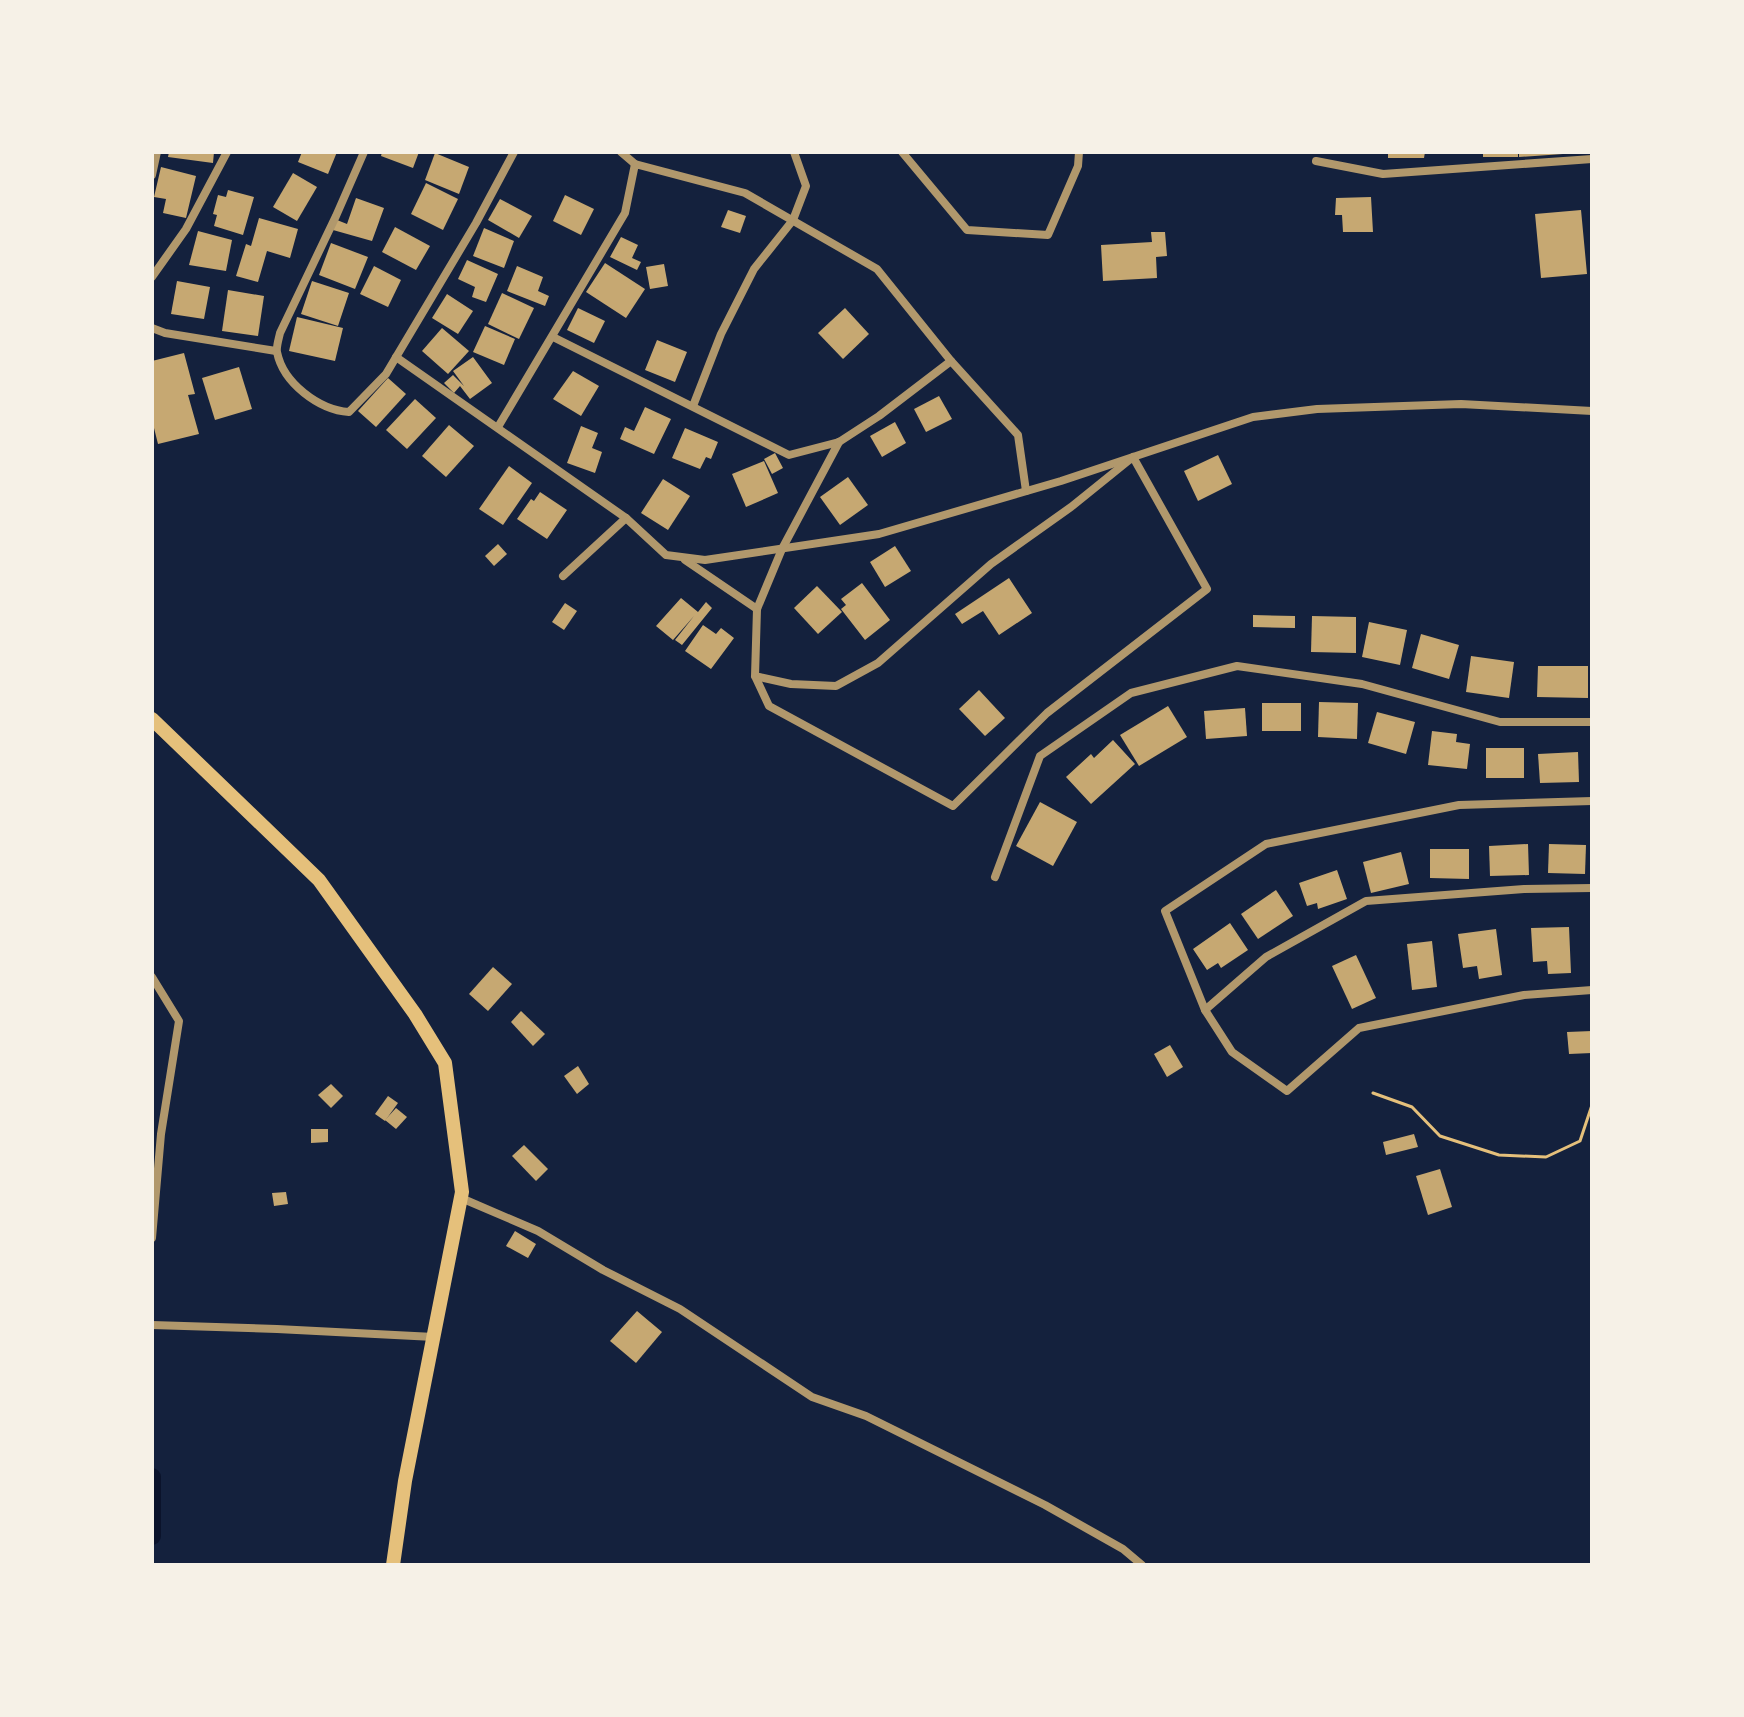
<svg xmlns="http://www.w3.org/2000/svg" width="1744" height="1717" font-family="Overpass,sans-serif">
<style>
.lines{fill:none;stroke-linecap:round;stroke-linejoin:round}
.canal{stroke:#0b132b;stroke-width:18}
.building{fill:#c6a872}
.path{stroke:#e5c07b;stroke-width:3}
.minor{stroke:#b1986c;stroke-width:8}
.secondary{stroke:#e5c07b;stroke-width:14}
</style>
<rect width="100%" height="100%" fill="#14213d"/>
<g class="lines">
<path class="canal" d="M152,1477V1536"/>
</g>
<g class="building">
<path d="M169,152H214L213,163L168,157Z"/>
<path d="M302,152H337L328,174L298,162Z"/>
<path d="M382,152H419L413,168L381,156Z"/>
<path d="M1388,152H1425L1424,158H1388Z"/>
<rect x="1483" y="152" width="35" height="5"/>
<path d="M1519,152H1563V154L1519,157Z"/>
<path d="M435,153L469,167L459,194L425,180Z"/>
<path d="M161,167L196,176L186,218L163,213L166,199L154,197Z"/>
<path d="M293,173L317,187L297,221L273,207Z"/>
<path d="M426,183L458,199L443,230L411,214Z"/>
<path d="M228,190L254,197L243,235L214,226L217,215L213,214L218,195L226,197Z"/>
<path d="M565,195L594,209L581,235L553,221Z"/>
<path d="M1371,197L1373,232H1343L1342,215H1335L1336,198Z"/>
<path d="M356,198L384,208L372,241L333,230L337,220L347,224Z"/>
<path d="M500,199L532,216L519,238L488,220Z"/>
<path d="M728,210L746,216L740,233L721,227Z"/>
<path d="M1581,210L1587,274L1541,278L1535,214Z"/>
<path d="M259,218L298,229L290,258L267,251L258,282L236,276L246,244L251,246Z"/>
<path d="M395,227L430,246L416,270L382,252Z"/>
<path d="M484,228L514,241L504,268L473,256Z"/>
<path d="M198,231L232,240L226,271L189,265Z"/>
<path d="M1151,232H1165L1167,256L1156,257L1157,278L1103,281L1101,245L1152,242Z"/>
<path d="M621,237L638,245L632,258L641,262L637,270L610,257Z"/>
<path d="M331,243L368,257L355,289L319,275Z"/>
<path d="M467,260L498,274L486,302L472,297L475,287L458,279Z"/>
<path d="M605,263L645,289L626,318L586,292Z"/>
<path d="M664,264L668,286L650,289L646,267Z"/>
<path d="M374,266L401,280L388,307L360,294Z"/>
<path d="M517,266L543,277L538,291L549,296L545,306L507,291Z"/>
<path d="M177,281L210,287L204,319L171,314Z"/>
<path d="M312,281L349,293L338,326L301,314Z"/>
<path d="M228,290L264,296L258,336L222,331Z"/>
<path d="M502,293L534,308L519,339L488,324Z"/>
<path d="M447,294L473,311L458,334L432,318Z"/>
<path d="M578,308L605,321L594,343L567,330Z"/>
<path d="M845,308L869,334L843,359L818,333Z"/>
<path d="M297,317L343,328L335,361L289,351Z"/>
<path d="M485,326L515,339L504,365L473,352Z"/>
<path d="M442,328L469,351L448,374L422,351Z"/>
<path d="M657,340L687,352L675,382L645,370Z"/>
<path d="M184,353L195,394L188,395L199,434L158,444L152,420V361Z"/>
<path d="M473,357L492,383L470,399L460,386L454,393L444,383L453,375L464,386L453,371Z"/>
<path d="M239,367L252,409L215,420L202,378Z"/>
<path d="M573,371L599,386L581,416L553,399Z"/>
<path d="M388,378L406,394L376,427L358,411Z"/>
<path d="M939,396L952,419L926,432L914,409Z"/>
<path d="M415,399L436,418L407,449L386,430Z"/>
<path d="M645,407L671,419L654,454L620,439L625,427L634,431Z"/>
<path d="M895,422L906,443L882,457L870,436Z"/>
<path d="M449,425L474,446L446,477L422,456Z"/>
<path d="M581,426L598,433L592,448L602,452L595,473L567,463Z"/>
<path d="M685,428L718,442L711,459L706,457L700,469L672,458Z"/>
<path d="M775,453L783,468L772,474L764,459Z"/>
<path d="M1218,455L1232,484L1198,501L1184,471Z"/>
<path d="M764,461L778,493L746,507L732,474Z"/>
<path d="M509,466L532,483L503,525L479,509Z"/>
<path d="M848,477L868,505L840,525L820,497Z"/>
<path d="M663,479L690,496L668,530L641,513Z"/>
<path d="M540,492L567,510L547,539L517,519L531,499L534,501Z"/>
<path d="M498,544L507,554L494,566L485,556Z"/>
<path d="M895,546L911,571L885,587L870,562Z"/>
<path d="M1009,578L1032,613L999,635L983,611L962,624L955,614Z"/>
<path d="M862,583L890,620L865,640L841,609L846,605L841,599Z"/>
<path d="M817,586L842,612L818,634L794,608Z"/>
<path d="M681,598L698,612L706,602L712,608L682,645L675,640L694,616L673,640L656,626Z"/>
<path d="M565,603L577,611L564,630L552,622Z"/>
<path d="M1253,615L1295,616V628L1253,627Z"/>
<path d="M1312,616L1356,617V653L1311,652Z"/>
<path d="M1369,622L1407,630L1400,665L1362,657Z"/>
<path d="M703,625L716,634L721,628L734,638L711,669L685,651Z"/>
<path d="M1421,634L1459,645L1449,679L1412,668Z"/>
<path d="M1471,656L1514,662L1509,698L1466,692Z"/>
<path d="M1538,666H1588V698L1537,697Z"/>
<path d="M979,690L1005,718L985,736L959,709Z"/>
<path d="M1319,702L1358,703L1357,739L1318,737Z"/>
<rect x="1262" y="703" width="39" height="28"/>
<path d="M1168,706L1187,737L1139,766L1120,735Z"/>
<path d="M1245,708L1247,736L1206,739L1204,711Z"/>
<path d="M1377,712L1415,722L1406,754L1368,743Z"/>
<path d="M1432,731L1457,734L1456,742L1470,744L1467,769L1428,765Z"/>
<path d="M1113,740L1135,764L1091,804L1066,777L1091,754L1094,758Z"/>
<rect x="1486" y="748" width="38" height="30"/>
<path d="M1578,752L1579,782L1540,783L1538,754Z"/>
<path d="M1040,802L1077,822L1053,866L1016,846Z"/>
<path d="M1528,844L1529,875L1490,876L1489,846Z"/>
<path d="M1549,844L1586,845L1585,874L1548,873Z"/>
<path d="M1430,849H1469V879L1430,878Z"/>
<path d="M1401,852L1409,884L1371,893L1363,862Z"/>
<path d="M1337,870L1347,899L1318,909L1317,903L1307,906L1299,883Z"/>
<path d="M1276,890L1293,916L1258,939L1241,914Z"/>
<path d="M1230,923L1248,950L1221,968L1218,963L1207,970L1193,949Z"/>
<path d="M1569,927L1571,973L1548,974L1547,961L1533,962L1531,928Z"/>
<path d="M1496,929L1502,975L1479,979L1477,966L1463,968L1458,934Z"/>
<path d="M1432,941L1437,987L1412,990L1407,944Z"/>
<path d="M1356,955L1376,998L1352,1009L1332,966Z"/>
<path d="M493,967L512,984L488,1011L469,994Z"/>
<path d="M521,1011L545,1034L533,1046L511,1022Z"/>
<path d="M1592,1031V1053L1569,1054L1567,1032Z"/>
<path d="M1170,1045L1183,1067L1167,1077L1154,1054Z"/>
<path d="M578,1066L589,1084L577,1094L564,1076Z"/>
<path d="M331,1084L343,1096L331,1108L318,1095Z"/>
<path d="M388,1096L398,1103L385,1121L375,1114Z"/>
<path d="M396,1108L407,1117L396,1129L385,1120Z"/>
<path d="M311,1129H328V1142L311,1143Z"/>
<path d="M1414,1134L1418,1147L1386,1155L1383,1142Z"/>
<path d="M524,1145L548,1169L536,1181L512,1156Z"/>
<path d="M1440,1169L1452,1207L1428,1215L1416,1176Z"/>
<path d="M286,1192L288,1204L274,1206L272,1193Z"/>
<path d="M515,1231L536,1244L528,1258L506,1246Z"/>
<path d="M637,1311L662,1332L636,1363L610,1341Z"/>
</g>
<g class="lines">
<path class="path" d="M1373,1093L1412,1107L1440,1136L1499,1155L1546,1157L1580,1141L1592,1105"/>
<g class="minor">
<path d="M364,152L336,216L280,333C279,338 276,347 277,352C283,383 319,410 349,412L386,374L476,223L514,152"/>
<path d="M621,152L635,164"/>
<path d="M902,152L967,230L1048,235L1078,166L1079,152"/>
<path d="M1316,161L1383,174L1592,159"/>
<path d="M152,175L157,152"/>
<path d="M152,277L186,229L227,152"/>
<path d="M152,328L165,333L276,351"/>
<path d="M553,337L789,455L839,442L879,416L951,361"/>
<path d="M396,357L626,518L563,576"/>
<path d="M693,406L721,334L754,269L793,220L806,186L794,152"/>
<path d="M498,427L625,213L635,164L745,193L877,269L951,361L1018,435L1026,491"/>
<path d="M626,518L666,555L705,560L879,534L1061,481L1253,417L1317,409L1461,404L1592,411"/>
<path d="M685,560L757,609"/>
<path d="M755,676L791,684L836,686L878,663L991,564L1071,507L1133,457L1207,589L1047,713L953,806L769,706L755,676L757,609L782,549L839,442"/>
<path d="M995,877L1040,756L1131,693L1237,666L1362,684L1500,722H1592"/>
<path d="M1592,888L1524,889L1366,901L1266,957L1205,1010L1232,1052L1287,1091L1359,1028L1524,995L1592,990"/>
<path d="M152,977L179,1021L161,1134L152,1238"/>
<path d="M1205,1010L1165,911L1266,844L1459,805L1592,801"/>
<path d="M461,1198L538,1231L603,1270L680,1309L812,1397L866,1416L1045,1505L1123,1549L1142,1565"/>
<path d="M152,1325L277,1329L434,1337"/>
</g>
<path class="secondary" d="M152,719L319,880L415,1014L445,1063L462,1192L405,1481L393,1565"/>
</g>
<rect width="1744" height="1717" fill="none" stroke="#f6f1e7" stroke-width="308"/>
</svg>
